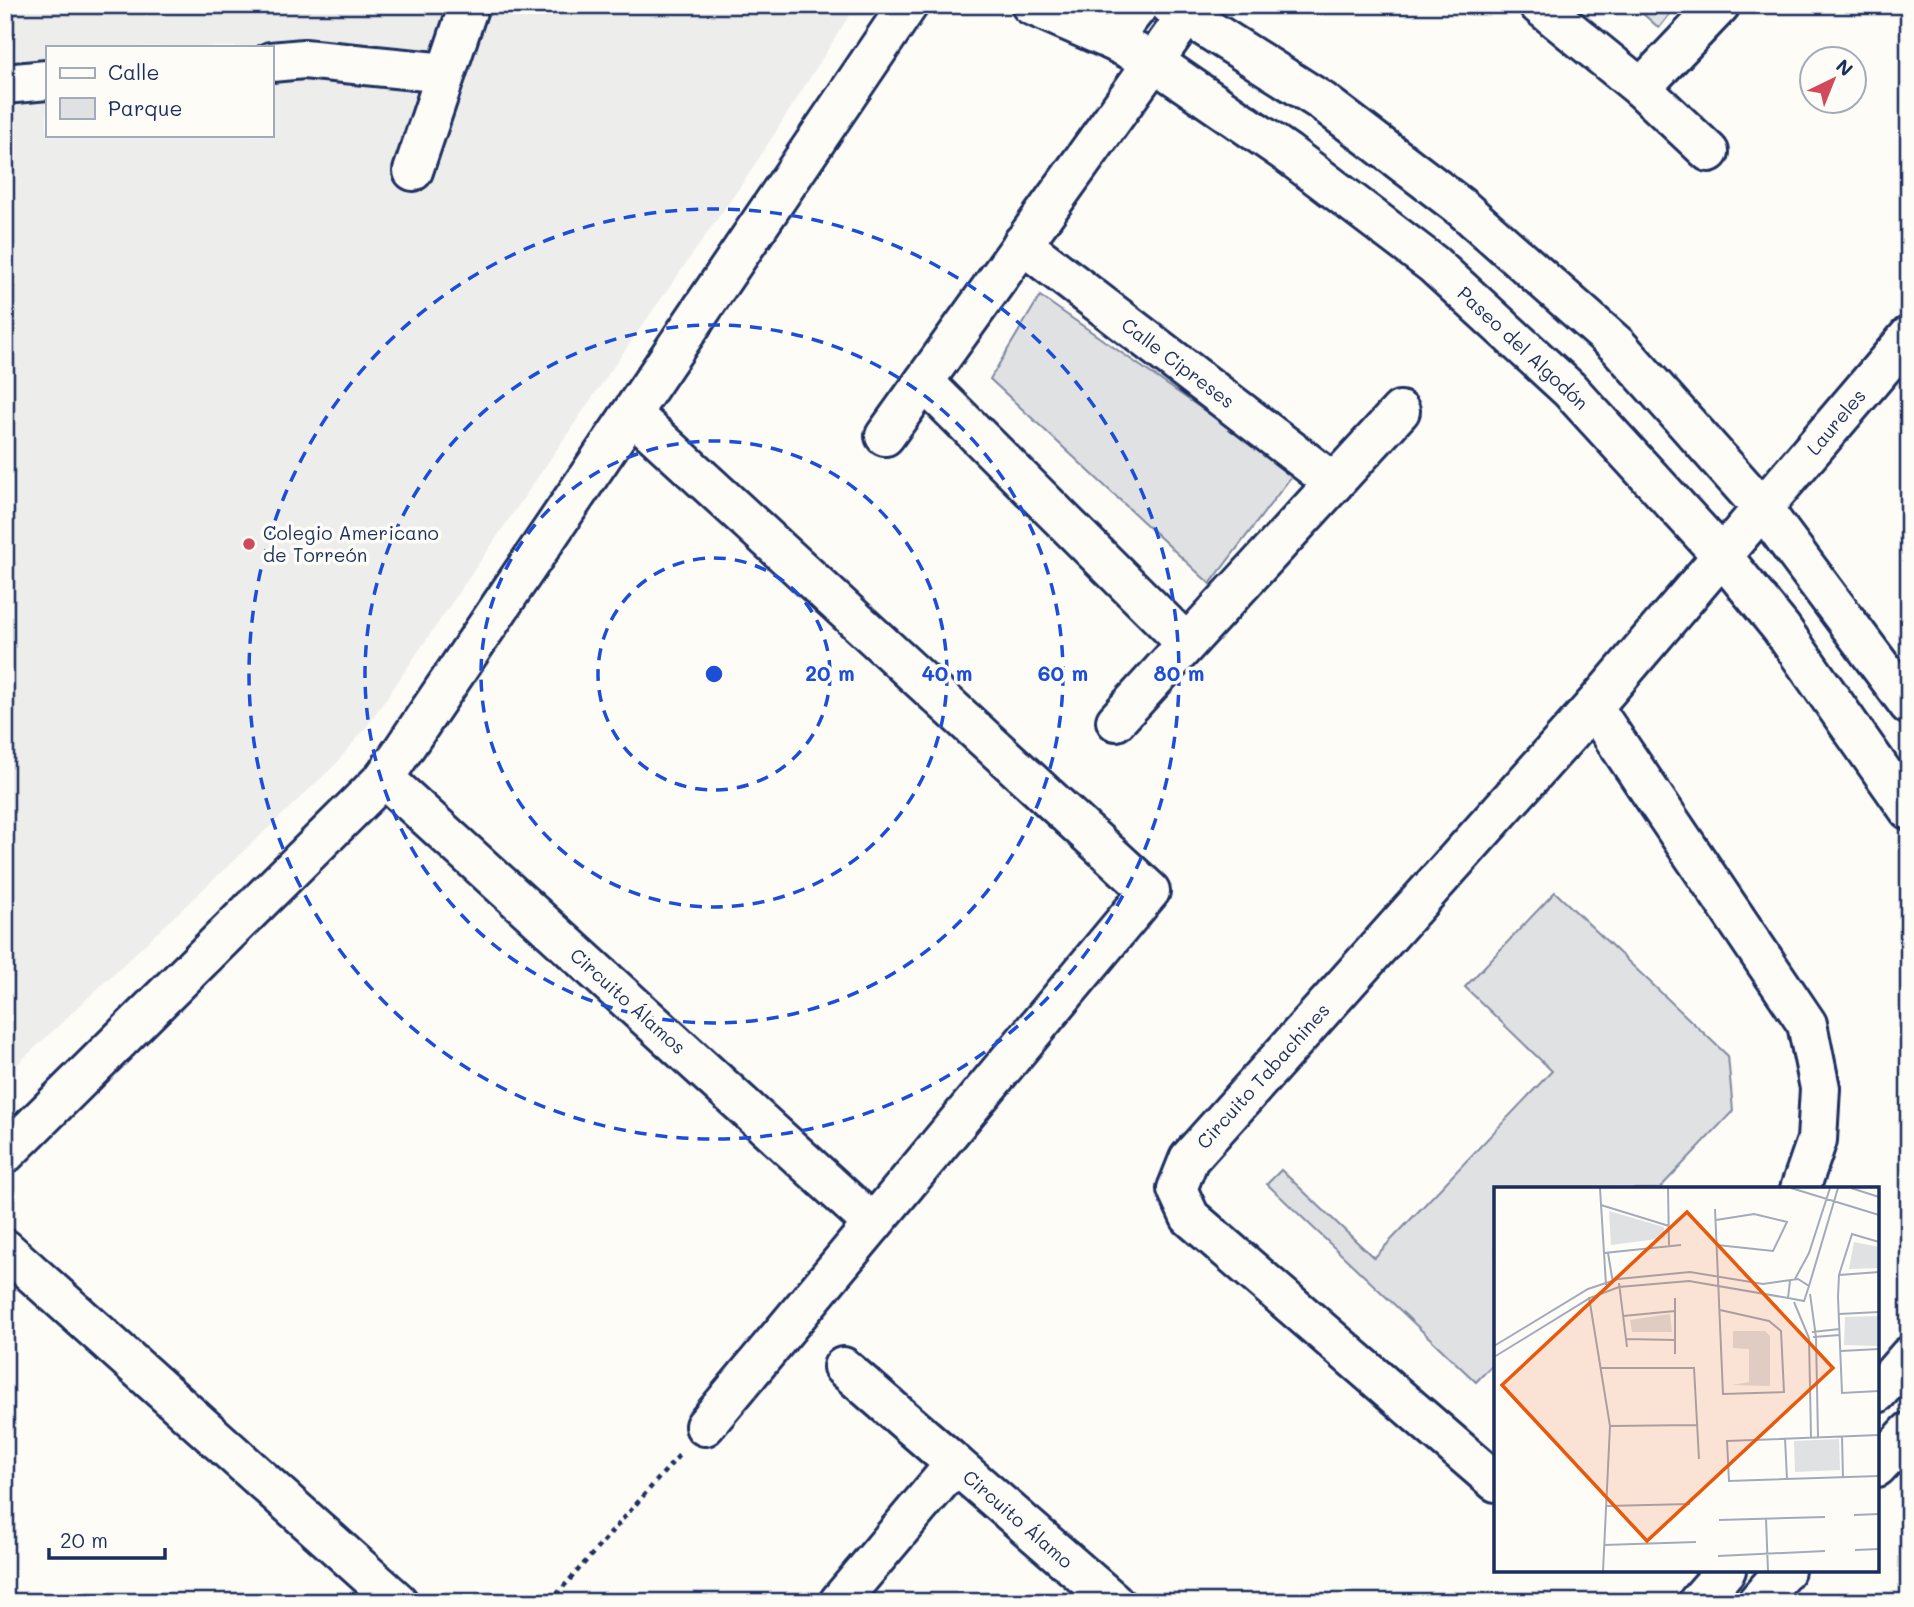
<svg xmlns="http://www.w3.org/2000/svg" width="1914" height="1607" font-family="Mali,sans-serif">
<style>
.built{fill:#edeeec;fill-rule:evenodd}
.green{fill:#e0e1e3;stroke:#7e88a0;stroke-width:2}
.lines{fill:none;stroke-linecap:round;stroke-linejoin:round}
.minor-casing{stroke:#1b2f5e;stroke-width:44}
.path{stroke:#1b2f5e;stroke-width:4.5;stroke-dasharray:5 5;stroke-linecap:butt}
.minor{stroke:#fdfcf7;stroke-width:38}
.ring{fill:none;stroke:#1d4ed8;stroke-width:3.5;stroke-dasharray:12 9}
.poi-dot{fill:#d1495b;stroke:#fdfcf7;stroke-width:2.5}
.labels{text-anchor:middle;stroke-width:7;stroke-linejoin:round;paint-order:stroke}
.street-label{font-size:19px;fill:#1b2f5e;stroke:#fdfcf7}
.poi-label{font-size:19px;fill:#1b2f5e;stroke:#fdfcf7;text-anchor:start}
.inset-road{fill:none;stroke:#a3aaba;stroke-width:2}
.view{fill:#e8590c;fill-opacity:0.15;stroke:#e8590c;stroke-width:3.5}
.inset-edge{fill:none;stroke:#1b2f5e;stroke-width:3.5}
.centre{fill:#1d4ed8;stroke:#fdfcf7;stroke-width:3.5}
.ring-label{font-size:21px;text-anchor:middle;font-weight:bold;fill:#1d4ed8;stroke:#fdfcf7;stroke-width:7;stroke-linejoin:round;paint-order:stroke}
</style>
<rect width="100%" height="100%" fill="#fdfcf7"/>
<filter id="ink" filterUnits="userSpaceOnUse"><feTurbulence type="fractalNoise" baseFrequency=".0143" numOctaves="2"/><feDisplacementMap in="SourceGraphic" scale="14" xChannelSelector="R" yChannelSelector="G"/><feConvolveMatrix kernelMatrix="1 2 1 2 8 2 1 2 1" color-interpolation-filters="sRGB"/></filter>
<g filter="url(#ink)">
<path class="built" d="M5,5H856L749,174L616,363L368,725L334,766L5,1076ZM47,47H271V135H47Z"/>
<g class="green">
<path d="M1633,5H1677L1659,28Z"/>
<path d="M1040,296L1294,473L1210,584L990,379Z"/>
<path d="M1555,892L1728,1056L1733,1111L1659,1189H1496V1361L1476,1382L1267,1184L1281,1170L1374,1258L1552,1071L1465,987Z"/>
</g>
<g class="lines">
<defs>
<g id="minor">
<path d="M1031,5L1111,40L1153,61L1287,153L1433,264L1569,389L1723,557L1781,628L1909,810"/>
<path d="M1170,5L1323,102L1462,208L1617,345L1763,509L1909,705"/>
<path d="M1539,5L1641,88L1709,152"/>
<path d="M1111,40L1139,5"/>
<path d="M271,62L304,59L446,73"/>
<path d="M5,84L47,80"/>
<path d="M1641,88L1720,5"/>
<path d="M413,171L469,5"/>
<path d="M1022,244L1334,483"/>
<path d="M924,382L1186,643"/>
<path d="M632,414L1150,891L705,1426"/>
<path d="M885,436L1187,15"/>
<path d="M1593,707L1807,1024L1820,1088L1817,1140L1800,1189"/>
<path d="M1116,721L1400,411"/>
<path d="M384,778L873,1224"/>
<path d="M5,1154L384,778L908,5"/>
<path d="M5,1249L398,1602"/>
<path d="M843,1367L955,1464"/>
<path d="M1877,1393L1909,1356"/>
<path d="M1877,1467L1909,1432"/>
<path d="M1496,1482L1190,1217L1177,1189L1189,1159L1593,707L1909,336"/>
<path d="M839,1602L955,1464L1114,1602"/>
<path d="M1698,1602L1726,1570"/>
<path d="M1757,1602L1785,1570"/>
</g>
</defs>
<use href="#minor" class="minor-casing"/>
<path class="path" d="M550,1602L681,1453"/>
<use href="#minor" class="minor"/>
</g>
</g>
<g class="ring">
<circle cx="714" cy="674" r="116"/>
<circle cx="714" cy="674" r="233"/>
<circle cx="714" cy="674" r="349"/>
<circle cx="714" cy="674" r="465"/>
</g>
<circle class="poi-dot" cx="249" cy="544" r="7"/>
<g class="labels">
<g class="street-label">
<text transform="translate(1523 348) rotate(43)" y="7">Paseo del Algodón</text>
<text transform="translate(1178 363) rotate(37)" y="7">Calle Cipreses</text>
<text transform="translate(1836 422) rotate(-50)" y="7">Laureles</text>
<text transform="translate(628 1001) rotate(42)" y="7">Circuito Álamos</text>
<text transform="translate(1263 1076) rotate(-48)" y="7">Circuito Tabachines</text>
<text transform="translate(1018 1519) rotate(41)" y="7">Circuito Álamo</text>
</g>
<g class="poi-label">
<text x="263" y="540">Colegio Americano<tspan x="263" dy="22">de Torreón</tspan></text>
</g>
</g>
<g transform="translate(1494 1187)">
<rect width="385" height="385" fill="#fdfcf7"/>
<path d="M115,24L170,40L171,51L117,58ZM360,55L385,60V81L355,82ZM176,127L178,145H138L136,133ZM385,129V159L350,158L351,130ZM239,144H271L276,149V199L238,198L255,195V162L239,161ZM345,252L346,283L301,285L300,254Z" fill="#e0e1e3"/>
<path class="inset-road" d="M106,1L112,98M174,1L175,58M297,1L385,28M357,1L385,10M107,18L175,39M221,22L229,207L290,205L287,144L275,134L226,123M222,33L260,27L293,35L279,64L223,58M385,55L358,47L345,88L344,110L348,206L385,204M110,66L187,58M114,66L119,96M345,88L385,85M301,92L315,66L336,1M125,96L133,160M315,99L344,1M316,107L322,150L324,250M95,110L116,239L109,384M181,111V167M300,115L315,151L317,250M345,127L385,125M129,129L181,124M318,145L346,142M319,150L346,148M132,152L181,153M0,159L94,102L124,92L196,85L269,97L304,92L315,99L310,114L294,111L296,94M347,164L385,162M0,170L96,111L125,100L195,94L294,111M107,181H200L205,272M116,239L203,238M385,248L233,254L235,294L385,289M348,249L349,290M291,251L293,292M112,319L196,317M360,328L385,327M272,332L274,384M225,333L331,330M110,358L202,355M361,363L385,362M224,369L331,364"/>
<path class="view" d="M193,25L339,181L153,354L8,198Z"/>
<rect width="385" height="385" class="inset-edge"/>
</g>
<circle cx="714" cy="674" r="10" class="centre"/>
<g class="ring-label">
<text x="830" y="681">20 m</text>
<text x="947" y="681">40 m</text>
<text x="1063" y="681">60 m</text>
<text x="1179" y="681">80 m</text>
</g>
<rect width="1914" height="1607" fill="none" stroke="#fdfcf7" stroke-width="28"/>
<rect x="14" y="14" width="1886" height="1579" fill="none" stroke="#1b2f5e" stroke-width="2.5" filter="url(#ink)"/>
<rect x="46" y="46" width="228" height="91" fill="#fdfcf7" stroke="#a3aaba" stroke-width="2"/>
<rect x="60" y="68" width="35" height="10" fill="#fdfcf7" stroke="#a3aaba" stroke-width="2"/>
<text x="108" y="80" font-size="21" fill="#1b2f5e">Calle</text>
<rect x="60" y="98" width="35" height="21" fill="#e0e1e3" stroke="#a3aaba" stroke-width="2"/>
<text x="108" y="116" font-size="21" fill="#1b2f5e">Parque</text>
<g transform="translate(1833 80) rotate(43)"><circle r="33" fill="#fdfcf7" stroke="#a3aaba" stroke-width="2"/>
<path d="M0-5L12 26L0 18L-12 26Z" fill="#d1495b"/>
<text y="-10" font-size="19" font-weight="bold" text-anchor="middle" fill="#1b2f5e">N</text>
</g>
<path d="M49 1548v10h116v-10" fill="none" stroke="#1b2f5e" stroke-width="3.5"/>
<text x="60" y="1548" font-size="21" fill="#1b2f5e" stroke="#fdfcf7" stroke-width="5" paint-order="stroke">20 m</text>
</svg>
